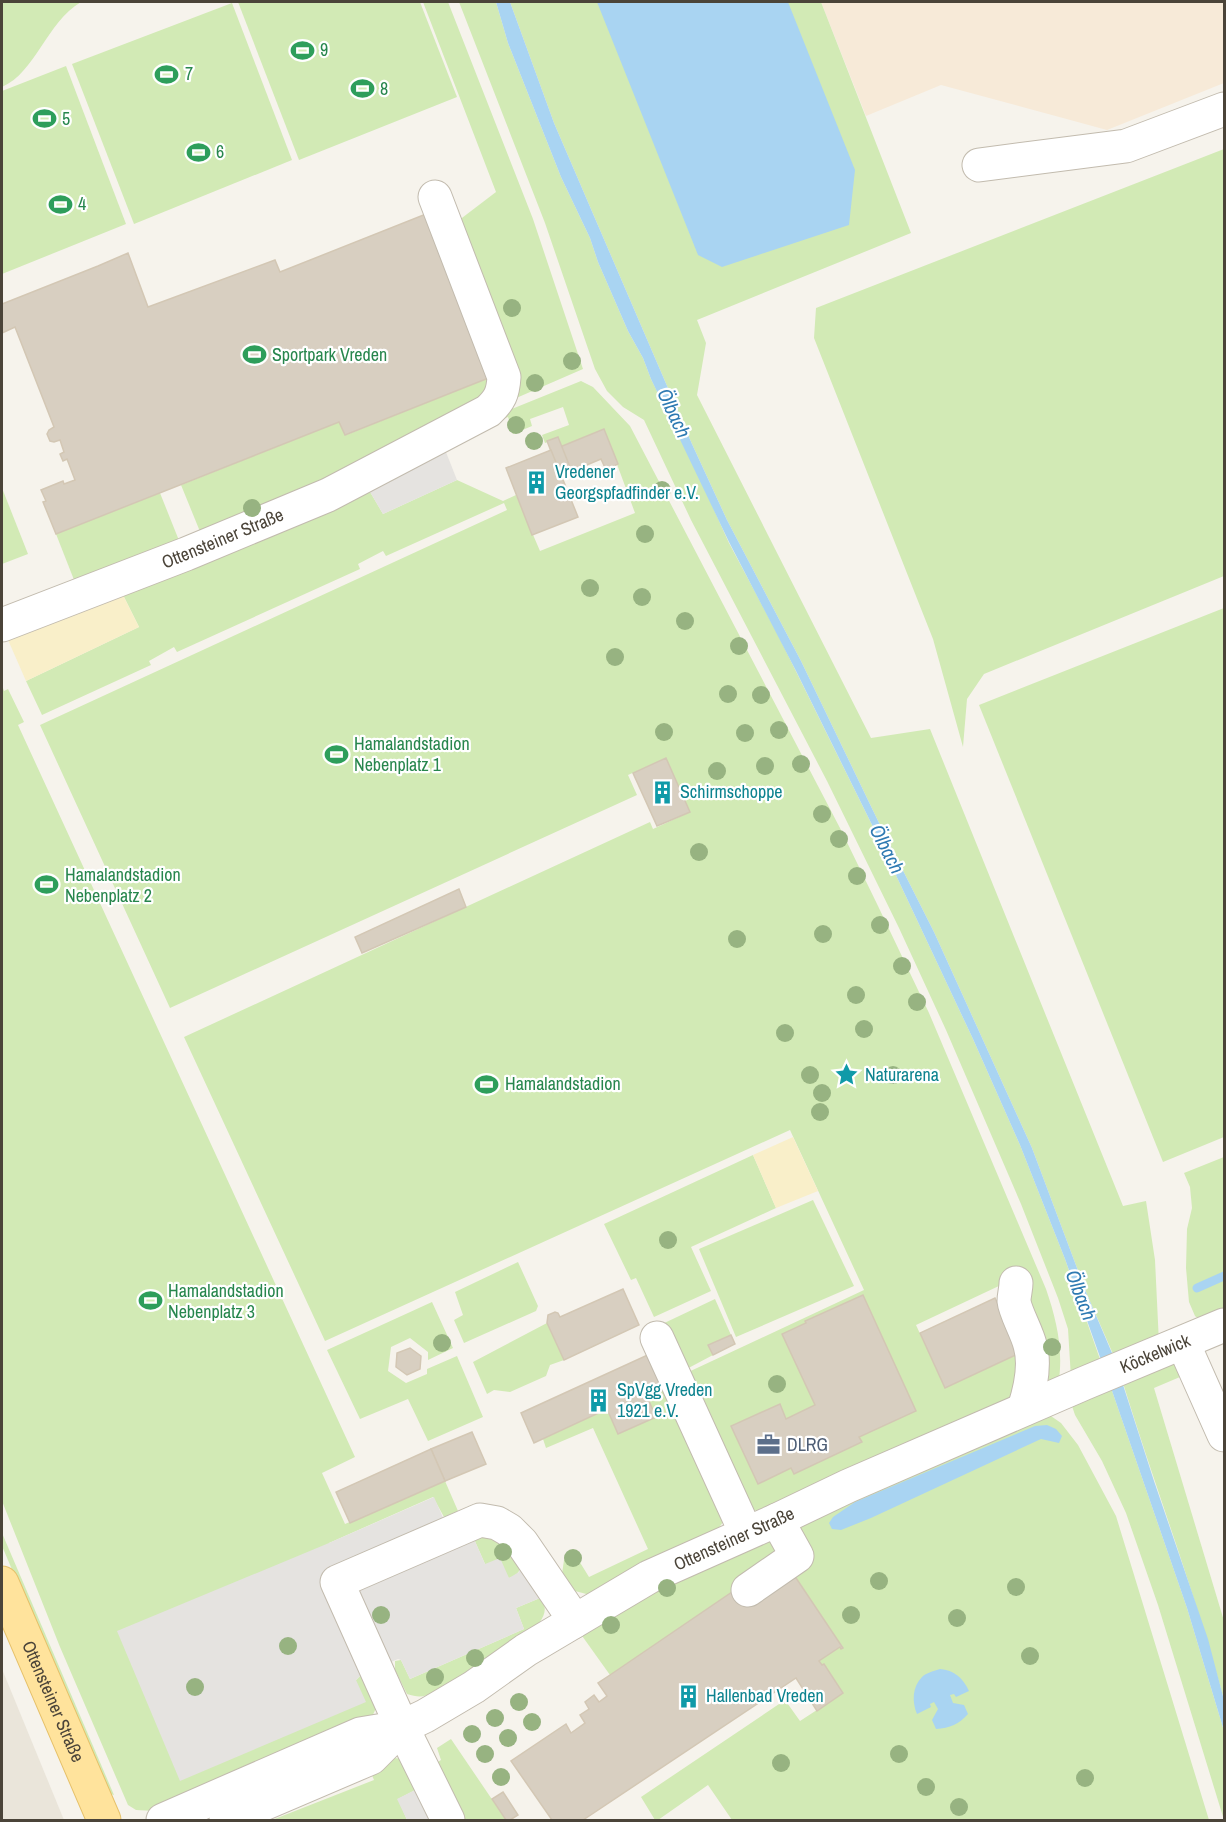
<svg xmlns="http://www.w3.org/2000/svg" width="1226" height="1822" font-family="'Archivo Narrow',sans-serif">
<style>
.residential{fill:#eae5da}
.commercial{fill:#f7ead8}
.green{fill:#d2eab5}
.sand{fill:#f9efc9}
.parking{fill:#e5e3e0}
.water{fill:#a9d4f2}
.lines{fill:none;stroke-linecap:round;stroke-linejoin:round}
.stream{stroke:#a9d4f2;stroke-width:9}
.building{fill:#d8cfc1;stroke:#d3c7b4;stroke-width:1.5}
.minor-casing{stroke:#c2bbae;stroke-width:35}
.major-casing{stroke:#e6c16a;stroke-width:35}
.minor{stroke:#fff;stroke-width:33}
.major{stroke:#ffe39c;stroke-width:33}
.tree{fill:#97b381}
.labels{text-anchor:middle;stroke-width:4.5;stroke-linejoin:round;paint-order:stroke}
.leisure-label{font-size:18px;fill:#27864d;stroke:#fff;text-anchor:start}
.culture-label{font-size:18px;fill:#0d838f;stroke:#fff;text-anchor:start}
.street-label{font-size:18px;fill:#4b4439;stroke:#fff}
.service-label{font-size:18px;fill:#4e5e75;stroke:#fff;text-anchor:start}
.water-label{font-size:20px;font-style:italic;fill:#2e7ab2;stroke:#fff}
</style>
<rect width="100%" height="100%" fill="#f6f3ec"/>
<path class="residential" d="M2,1669L64,1820H2Z"/>
<path class="commercial" d="M821,2H1224V83L1107,130L941,85L866,116Z"/>
<g class="green">
<path d="M2,2H81C46,23 36,72 2,87Z"/>
<path d="M238,2H420L457,97L299,160Z"/>
<path d="M423,2H448L533,219L583,369L514,399L454,224L496,192Z"/>
<path d="M459,2H496L508,43L561,177L590,238L598,262L628,331L643,358L651,379L697,472L729,543L778,635L878,837L973,1039L1020,1145L1065,1259L1102,1365L1071,1378L1068,1329L1058,1298L1021,1204L946,1030L899,928L827,781L691,520L644,420L623,407L607,391L595,369L545,223Z"/>
<path d="M510,2H821L911,233L697,320L706,343L697,395L871,738L930,729L1123,1206L1146,1201L1155,1260L1159,1343L1113,1354L1086,1292L1032,1148L934,932L880,825L801,661L727,520L692,444L554,123Z"/>
<path d="M232,3L292,160L134,224L72,64Z"/>
<path d="M66,66L126,224L2,274V91Z"/>
<path d="M1224,149V576L984,674L967,699L963,747L933,639L814,338L816,308Z"/>
<path d="M491,377L475,411L201,534L181,485L339,422L346,435Z"/>
<path d="M581,381L593,387L630,426L841,830L878,906L929,1013L1046,1289C1057,1321 1064,1352 1058,1386L1039,1395L1001,1285L916,1325L945,1388L1020,1353L1019,1365L1007,1409L758,1511L745,1508L682,1375L864,1290L790,1130L325,1341L184,1037L650,822L653,829L690,812L666,758L628,775L637,795L170,1008L40,725L507,510L504,503L386,556L383,551L358,564L360,569L177,652L174,647L149,661L151,665L42,715L26,681L139,627L120,589L366,485L383,514L457,480L503,501L516,495L540,551L635,513L604,429L560,447L556,439L545,443L542,435L569,425L563,407L530,419L532,426L513,434L508,417L442,442L502,413Z"/>
<path d="M2,488L28,554L2,564Z"/>
<path d="M160,493L180,543L76,585L56,534Z"/>
<path d="M1224,608V1137L1163,1162L979,705Z"/>
<path d="M2,685L4,691L8,689L24,722L18,725L355,1457L322,1473L345,1524L445,1481L458,1511L444,1517L433,1497L329,1543L356,1680L361,1675L376,1708L372,1717L155,1811L136,1810L128,1805L60,1647L2,1501Z"/>
<path d="M753,1155L776,1208L691,1247L711,1291L654,1317L636,1278L631,1280L604,1224Z"/>
<path d="M1224,1157V1319L1205,1324L1195,1316L1189,1302L1186,1268L1187,1229L1192,1208L1190,1187L1184,1173Z"/>
<path d="M813,1200L854,1286L736,1337L699,1249Z"/>
<path d="M518,1262L538,1306L536,1311L464,1343L454,1320L463,1315L455,1292Z"/>
<path d="M715,1299L731,1335L709,1345L713,1355L681,1372L658,1326Z"/>
<path d="M432,1302L453,1348L428,1360V1352L410,1338L391,1347L388,1371L406,1383L427,1374V1369L457,1356L483,1417L428,1441L408,1399L360,1419L327,1350Z"/>
<path d="M547,1323L564,1360L550,1365L546,1376L510,1392L494,1390L487,1394L473,1362Z"/>
<path d="M1169,1359L1187,1374L1154,1388L1224,1621V1700C1195,1592 1155,1487 1122,1380Z"/>
<path d="M669,1381L723,1522L715,1533L594,1596L575,1591L562,1574L564,1560L569,1555L576,1556L589,1577L648,1549L593,1428L546,1448L543,1439L607,1409L618,1434L656,1417L645,1392Z"/>
<path d="M1110,1385L1187,1608L1224,1731V1820L1158,1605L1126,1513L1102,1461L1075,1415L1071,1403Z"/>
<path d="M1048,1414L1061,1423L1078,1445L1116,1516L1209,1820H732L708,1785L658,1820H655L641,1797L785,1700L800,1721L843,1693L824,1664L822,1665L819,1661L840,1647L841,1649L843,1648L792,1572L793,1521Z"/>
<path d="M2,1533L114,1795L107,1793L2,1546Z"/>
<path d="M483,1534L502,1541L520,1568C519,1574 514,1576 509,1578L485,1564L474,1539Z"/>
<path d="M775,1536L778,1561L610,1675L580,1633L635,1598Z"/>
<path d="M540,1598C547,1606 546,1614 539,1623L447,1686C431,1694 424,1700 407,1694L395,1670V1661L401,1660L410,1679L524,1629L516,1608Z"/>
<path d="M451,1739L506,1820H459L433,1765L441,1760L437,1748Z"/>
<path d="M394,1758L404,1759L423,1786L398,1799L407,1820H272L374,1780L369,1768Z"/>
</g>
<g class="sand">
<path d="M120,589L139,627L26,681L5,633Z"/>
<path d="M793,1137L818,1191L776,1208L753,1155Z"/>
</g>
<g class="parking">
<path d="M442,442L457,480L383,514L366,485Z"/>
<path d="M434,1497L455,1545L474,1539L485,1564L500,1558L509,1578L519,1572L520,1568L540,1598L516,1608L524,1629L410,1679L401,1660L398,1659L361,1675L356,1680L366,1702L180,1781L117,1631L329,1543Z"/>
<path d="M423,1786L439,1820H407L397,1799Z"/>
</g>
<g class="water">
<path d="M496,2H510L554,123L692,444L727,520L801,661L880,825L934,932L1032,1148L1086,1292L1115,1360L1154,1481L1208,1639L1224,1700V1731L1187,1608L1110,1385L1065,1259L1020,1145L973,1039L878,837L796,671L729,542L651,379L643,358L628,331L598,262L590,238L561,177L508,43Z"/>
<path d="M597,2H788L855,170L849,225L722,267L698,255Z"/>
<path d="M1047,1425L1056,1429L1062,1436L1059,1443L1041,1439L871,1518L841,1530L832,1529L829,1523L833,1517L855,1502L1035,1426Z"/>
<path d="M940,1669C954,1670 963,1678 969,1691L956,1697L954,1694L950,1695L953,1703L964,1705L968,1714C959,1724 950,1728 936,1729L932,1720L938,1709L934,1702L930,1704L931,1707L917,1714C912,1702 912,1687 922,1677C926,1673 934,1671 940,1669Z"/>
</g>
<g class="lines">
<path class="stream" d="M1197,1288L1224,1276"/>
</g>
<g class="building">
<path d="M426,214L491,377L345,435L339,422L56,534L43,502L46,501L41,490L63,481L64,484L75,480L67,459L63,461L60,454L64,452L60,440L54,442L50,441L47,434L49,430L54,427L15,327L2,333V304L98,266L128,253L148,307L275,260L280,272Z"/>
<path d="M604,429L618,464L606,470L601,459L570,472L560,447Z"/>
<path d="M558,437L572,472L561,477L547,441Z"/>
<path d="M551,450L578,517L532,535L506,468Z"/>
<path d="M666,758L690,812L657,826L633,773Z"/>
<path d="M459,889L466,907L362,953L355,937Z"/>
<path d="M623,1289L639,1325L564,1360L547,1323L548,1315L555,1312L558,1313L560,1317Z"/>
<path d="M863,1295L916,1411L859,1437L862,1442L794,1474L791,1468L758,1484L731,1426L780,1404L786,1419L815,1405L782,1334L806,1323L805,1321Z"/>
<path d="M995,1298L1020,1353L945,1388L920,1333Z"/>
<path d="M731,1335L735,1344L713,1355L708,1345Z"/>
<path d="M410,1348L421,1356L420,1369L407,1375L396,1367L397,1353Z"/>
<path d="M652,1353L666,1382L645,1392L656,1417L618,1434L607,1409L534,1443L521,1413Z"/>
<path d="M472,1432L486,1464L445,1481L431,1449Z"/>
<path d="M431,1449L445,1481L350,1523L336,1492Z"/>
<path d="M792,1572L843,1648L841,1649L840,1647L819,1661L822,1665L824,1664L843,1693L817,1711L796,1678L583,1820H552L511,1761L566,1724L571,1733L585,1723L580,1715L589,1709L585,1702L594,1695L599,1702L607,1696L598,1683L610,1675L738,1588Z"/>
<path d="M503,1792L518,1815L510,1820H506L492,1799Z"/>
</g>
<g class="lines">
<defs>
<g id="minor">
<path d="M979,165L1126,146L1224,109"/>
<path id="s1" d="M2,625L186,554L328,495L488,411C500,400 503,393 504,377L435,197"/>
<path d="M1016,1283C1016,1289 1014,1295 1014,1301C1015,1312 1027,1332 1030,1345C1036,1365 1030,1390 1024,1409"/>
<path d="M657,1338L746,1533"/>
<path d="M1183,1343L1224,1435"/>
<path d="M748,1590L797,1556L777,1520"/>
<path id="s2" d="M163,1820L360,1734L402,1727L425,1716L474,1687L526,1650L649,1577L777,1520L848,1486L1085,1383L1224,1325"/>
<path d="M226,1820L371,1758L402,1727"/>
<path d="M448,1820L402,1727L337,1582L480,1520L497,1523L509,1530L522,1543L567,1609L573,1622"/>
</g>
<g id="major">
<path id="s3" d="M2,1583L104,1820"/>
</g>
</defs>
<use href="#minor" class="minor-casing"/>
<use href="#major" class="major-casing"/>
<use href="#minor" class="minor"/>
<use href="#major" class="major"/>
</g>
<g class="tree">
<circle cx="512" cy="308" r="9"/>
<circle cx="572" cy="361" r="9"/>
<circle cx="535" cy="383" r="9"/>
<circle cx="516" cy="425" r="9"/>
<circle cx="534" cy="441" r="9"/>
<circle cx="662" cy="490" r="9"/>
<circle cx="252" cy="508" r="9"/>
<circle cx="645" cy="534" r="9"/>
<circle cx="590" cy="588" r="9"/>
<circle cx="642" cy="597" r="9"/>
<circle cx="685" cy="621" r="9"/>
<circle cx="739" cy="646" r="9"/>
<circle cx="615" cy="657" r="9"/>
<circle cx="728" cy="694" r="9"/>
<circle cx="761" cy="695" r="9"/>
<circle cx="779" cy="730" r="9"/>
<circle cx="664" cy="732" r="9"/>
<circle cx="745" cy="733" r="9"/>
<circle cx="801" cy="764" r="9"/>
<circle cx="765" cy="766" r="9"/>
<circle cx="717" cy="771" r="9"/>
<circle cx="822" cy="814" r="9"/>
<circle cx="839" cy="839" r="9"/>
<circle cx="699" cy="852" r="9"/>
<circle cx="857" cy="876" r="9"/>
<circle cx="880" cy="925" r="9"/>
<circle cx="823" cy="934" r="9"/>
<circle cx="737" cy="939" r="9"/>
<circle cx="902" cy="966" r="9"/>
<circle cx="856" cy="995" r="9"/>
<circle cx="917" cy="1002" r="9"/>
<circle cx="864" cy="1029" r="9"/>
<circle cx="785" cy="1033" r="9"/>
<circle cx="810" cy="1075" r="9"/>
<circle cx="893" cy="1075" r="9"/>
<circle cx="822" cy="1093" r="9"/>
<circle cx="820" cy="1112" r="9"/>
<circle cx="668" cy="1240" r="9"/>
<circle cx="442" cy="1343" r="9"/>
<circle cx="1052" cy="1347" r="9"/>
<circle cx="777" cy="1384" r="9"/>
<circle cx="503" cy="1552" r="9"/>
<circle cx="573" cy="1558" r="9"/>
<circle cx="879" cy="1581" r="9"/>
<circle cx="1016" cy="1587" r="9"/>
<circle cx="667" cy="1588" r="9"/>
<circle cx="381" cy="1615" r="9"/>
<circle cx="851" cy="1615" r="9"/>
<circle cx="957" cy="1618" r="9"/>
<circle cx="611" cy="1625" r="9"/>
<circle cx="288" cy="1646" r="9"/>
<circle cx="1030" cy="1656" r="9"/>
<circle cx="475" cy="1658" r="9"/>
<circle cx="435" cy="1677" r="9"/>
<circle cx="195" cy="1687" r="9"/>
<circle cx="519" cy="1702" r="9"/>
<circle cx="495" cy="1718" r="9"/>
<circle cx="532" cy="1722" r="9"/>
<circle cx="472" cy="1734" r="9"/>
<circle cx="508" cy="1738" r="9"/>
<circle cx="485" cy="1754" r="9"/>
<circle cx="899" cy="1754" r="9"/>
<circle cx="781" cy="1763" r="9"/>
<circle cx="501" cy="1777" r="9"/>
<circle cx="1085" cy="1778" r="9"/>
<circle cx="926" cy="1787" r="9"/>
<circle cx="959" cy="1807" r="9"/>
</g>
<defs>
<symbol id="stadium-bare" viewBox="-9 -9 18 18"><path d="M0-5a6.5 5 0 1 0 0 10a6.5 5 0 1 0 0-10ZM-3.5-1.8h7v3.6h-7Z" fill="#2e9e5b" stroke="#fff" stroke-width="2.5" paint-order="stroke"/></symbol>
<symbol id="building-bare" viewBox="-9 -9 18 18"><path d="M-4-6H4V6H1V3H-1V6H-4ZM-2.5-4.3h1.7v1.8h-1.7ZM.8-4.3h1.7v1.8H.8ZM-2.5-1h1.7V.8h-1.7ZM.8-1h1.7V.8H.8Z" fill="#0f9aa8" stroke="#fff" stroke-width="2.5" paint-order="stroke"/></symbol>
<symbol id="sight-bare" viewBox="-9 -9 18 18"><path d="M0-6L1.8-2.2L6-1.7L2.9 1.2L3.7 5.4L0 3.3L-3.7 5.4L-2.9 1.2L-6-1.7L-1.8-2.2Z" fill="#0f9aa8" stroke="#fff" stroke-width="2.5" paint-order="stroke"/></symbol>
<symbol id="office-bare" viewBox="-9 -9 18 18"><path d="M-6-3h4V-5.5h4V-3h4V5H-6ZM-1-4.5V-3h2v-1.5ZM-6 0V1H6V0Z" fill="#5c6f8a" stroke="#fff" stroke-width="2.5" paint-order="stroke"/></symbol>
</defs>
<g fill-rule="evenodd">
<use href="#stadium-bare" x="286" y="34" width="33" height="33"/>
<use href="#stadium-bare" x="150" y="58" width="33" height="33"/>
<use href="#stadium-bare" x="346" y="72" width="33" height="33"/>
<use href="#stadium-bare" x="28" y="102" width="33" height="33"/>
<use href="#stadium-bare" x="182" y="136" width="33" height="33"/>
<use href="#stadium-bare" x="44" y="188" width="33" height="33"/>
<use href="#stadium-bare" x="238" y="338" width="33" height="33"/>
<use href="#building-bare" x="520" y="466" width="33" height="33"/>
<use href="#stadium-bare" x="320" y="738" width="33" height="33"/>
<use href="#building-bare" x="646" y="776" width="33" height="33"/>
<use href="#stadium-bare" x="30" y="868" width="33" height="33"/>
<use href="#sight-bare" x="830" y="1058" width="33" height="33"/>
<use href="#stadium-bare" x="470" y="1068" width="33" height="33"/>
<use href="#stadium-bare" x="134" y="1284" width="33" height="33"/>
<use href="#building-bare" x="582" y="1384" width="33" height="33"/>
<use href="#office-bare" x="752" y="1428" width="33" height="33"/>
<use href="#building-bare" x="672" y="1680" width="33" height="33"/>
</g>
<g class="labels">
<g class="leisure-label">
<text x="320" y="56">9</text>
<text x="185" y="80">7</text>
<text x="380" y="95">8</text>
<text x="62" y="125">5</text>
<text x="216" y="158">6</text>
<text x="78" y="210">4</text>
<text x="272" y="361">Sportpark Vreden</text>
<text x="354" y="750">Hamalandstadion<tspan x="354" dy="21">Nebenplatz 1</tspan></text>
<text x="65" y="881">Hamalandstadion<tspan x="65" dy="21">Nebenplatz 2</tspan></text>
<text x="505" y="1090">Hamalandstadion</text>
<text x="168" y="1297">Hamalandstadion<tspan x="168" dy="21">Nebenplatz 3</tspan></text>
</g>
<g class="culture-label">
<text x="555" y="478">Vredener<tspan x="555" dy="21">Georgspfadfinder e.V.</tspan></text>
<text x="680" y="798">Schirmschoppe</text>
<text x="865" y="1081">Naturarena</text>
<text x="617" y="1396">SpVgg Vreden<tspan x="617" dy="21">1921 e.V.</tspan></text>
<text x="706" y="1702">Hallenbad Vreden</text>
</g>
<g class="street-label">
<text dy="6" stroke="none"><textPath href="#s1" startOffset="237">Ottensteiner Straße</textPath></text>
<text dy="6" stroke="none"><textPath href="#s2" startOffset="1100">Köckelwick</textPath></text>
<text dy="6" stroke="none"><textPath href="#s2" startOffset="640">Ottensteiner Straße</textPath></text>
<text dy="6" stroke="none"><textPath href="#s3" startOffset="129">Ottensteiner Straße</textPath></text>
</g>
<g class="service-label">
<text x="787" y="1451">DLRG</text>
</g>
<g class="water-label">
<text transform="translate(674 413) rotate(65)" y="7">Ölbach</text>
<text transform="translate(887 849) rotate(63)" y="7">Ölbach</text>
<text transform="translate(1081 1295) rotate(69)" y="7">Ölbach</text>
</g>
</g>
<rect width="1226" height="1822" fill="none" stroke="#4b4439" stroke-width="6"/>
</svg>
